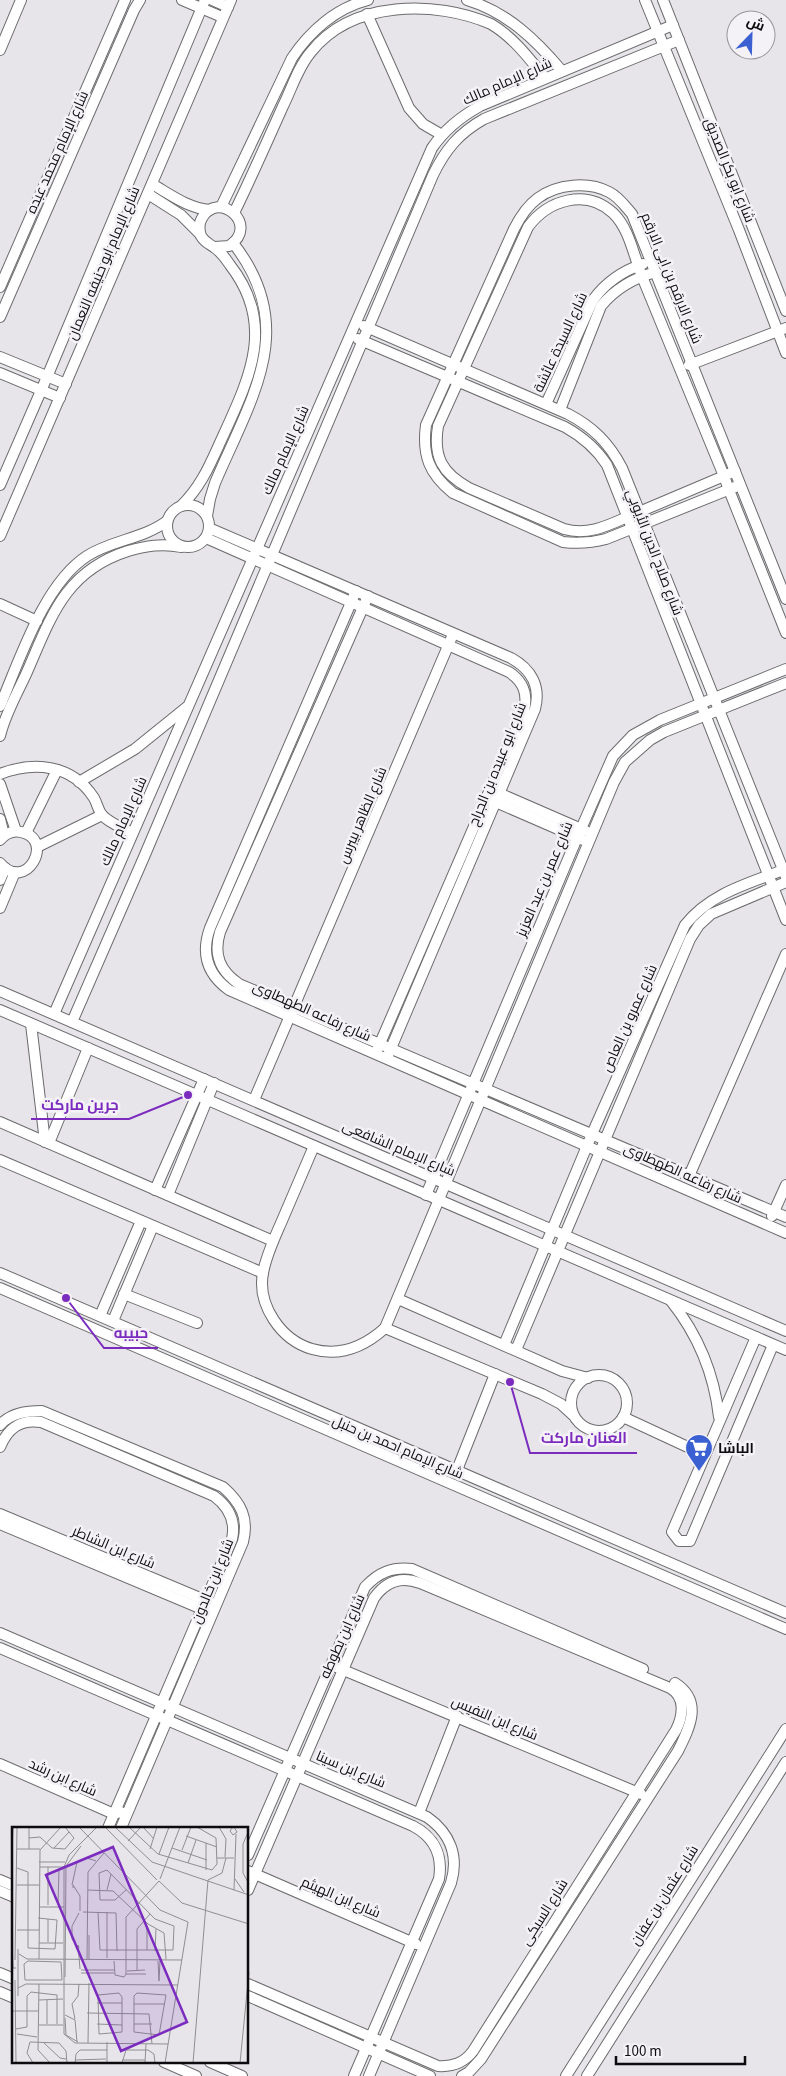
<svg xmlns="http://www.w3.org/2000/svg" width="786" height="2076" font-family="'Source Sans 3',Cairo,sans-serif">
<style>
.lines{fill:none;stroke-linecap:round;stroke-linejoin:round}
.minor-casing{stroke:#6c6b6e;stroke-width:12}
.minor{stroke:#fff;stroke-width:10}
.labels{text-anchor:middle;stroke-width:5;stroke-linejoin:round;paint-order:stroke}
.street-label{font-size:14px;fill:#0c0b0d;stroke:#f4f2f6}
.poi-label{font-size:14px;font-weight:bold;fill:#0c0b0d;stroke:#f4f2f6;text-anchor:start}
.inset-road{fill:none;stroke:#8f8e91;stroke-width:1}
.view{fill:#7b2cbf;fill-opacity:0.15;stroke:#7b2cbf;stroke-width:2.5}
.inset-edge{fill:none;stroke:#0c0b0d;stroke-width:2.5}
.leader{fill:none;stroke:#7b2cbf;stroke-width:2}
.callout-dot{fill:#7b2cbf;stroke:#f4f2f6;stroke-width:2}
.callout-label{font-size:15px;text-anchor:middle;font-weight:bold;fill:#7b2cbf;stroke:#f4f2f6;stroke-width:5;stroke-linejoin:round;paint-order:stroke}
</style>
<rect width="100%" height="100%" fill="#e7e5e9"/>
<g class="lines">
<defs>
<g id="minor">
<path d="M182,0L222,17"/>
<path d="M212,0L228,7"/>
<path d="M467,0C507,12 536,40 562,71"/>
<path d="M645,0L739,230L786,353"/>
<path d="M663,0L786,311"/>
<path d="M367,14L409,108L423,124L442,135"/>
<path d="M0,50L21,0"/>
<path d="M152,184C171,195 188,208 210,210"/>
<path d="M148,194L181,215L200,234"/>
<path d="M221,207L292,58C310,31 336,8 368,0"/>
<path d="M234,213C251,178 267,142 283,106C292,88 298,67 311,52C352,0 436,0 491,24C513,37 529,58 545,78"/>
<path d="M0,287L125,0"/>
<path d="M0,317L134,10L140,0"/>
<path d="M364,326L568,414C593,427 609,443 622,468L786,877"/>
<path d="M358,339L565,427C583,437 596,448 607,465L786,920"/>
<path d="M0,357L66,384"/>
<path d="M689,365L786,328"/>
<path d="M0,373L60,398"/>
<path d="M546,404L593,300C606,282 622,271 643,264"/>
<path d="M560,410L601,306C616,288 633,278 656,272"/>
<path d="M735,471L724,476L639,512C614,522 591,537 564,529L469,488C442,473 433,457 438,426L528,227C548,200 586,188 613,213C630,229 634,258 643,279C670,344 697,410 724,476L729,490L786,633"/>
<path d="M0,485L47,377L205,0"/>
<path d="M740,485L606,539C591,543 579,544 563,542L453,493C429,474 422,455 426,425L514,229C520,217 527,206 538,198C557,184 588,181 609,192C619,197 625,206 632,214L786,599"/>
<circle cx="188" cy="526" r="21"/>
<path d="M181,506C202,486 211,462 223,436C250,377 276,324 230,265C226,259 221,252 215,248C210,244 205,243 201,236C199,230 199,223 202,218C218,189 261,225 229,246L215,247"/>
<path d="M207,516L210,499L215,483C251,398 300,328 233,243"/>
<path d="M209,528L511,658C531,669 541,686 535,709L389,1053"/>
<path d="M0,536L231,0"/>
<path d="M206,538L509,672C524,682 528,694 524,711L378,1048"/>
<path d="M356,591L210,928C201,953 207,974 229,990L786,1233"/>
<path d="M368,596L220,932C213,955 220,971 239,984L786,1217"/>
<path d="M0,604L37,621"/>
<path d="M0,706C20,659 44,584 87,556C112,540 143,539 167,521"/>
<path d="M0,736C5,714 18,692 27,672C51,617 65,571 128,551C146,546 162,543 181,547"/>
<path d="M0,774C34,761 72,764 94,798C97,803 98,810 102,815C109,823 123,828 132,833"/>
<path d="M79,782L135,749L187,707"/>
<path d="M0,784L16,831"/>
<path d="M494,791L586,831"/>
<path d="M491,800L583,840"/>
<path d="M0,819L4,835"/>
<path d="M26,833L57,770"/>
<path d="M0,840C5,834 12,830 21,832C56,839 26,894 0,863"/>
<path d="M37,847L102,815"/>
<path d="M0,880L5,868"/>
<path d="M0,908L15,872"/>
<path d="M0,991L786,1331"/>
<path d="M0,1010L786,1350"/>
<path d="M54,1014L432,148C445,129 460,117 480,106L673,25"/>
<path d="M72,1022L144,857L433,175C445,150 459,133 484,119L679,40"/>
<path d="M31,1024L45,1142"/>
<path d="M254,1100L451,639"/>
<path d="M0,1122L273,1241"/>
<path d="M49,1143L88,1048"/>
<path d="M314,1146C303,1172 292,1197 281,1223C274,1239 266,1256 263,1273C257,1305 281,1340 312,1349C340,1357 364,1347 385,1328L614,782L625,762L650,740L664,732L786,683"/>
<path d="M0,1160L263,1273"/>
<path d="M689,1176L786,954"/>
<path d="M155,1190L204,1079"/>
<path d="M168,1195L214,1083"/>
<path d="M426,1195L577,838L613,756L633,735L660,720L786,669"/>
<path d="M772,1216L786,1185"/>
<path d="M0,1273L786,1613"/>
<path d="M0,1288L786,1629"/>
<path d="M124,1294L197,1323"/>
<path d="M398,1299L562,1371L588,1378"/>
<path d="M671,1301C699,1336 714,1373 719,1417"/>
<path d="M100,1316L141,1221"/>
<path d="M113,1321L153,1226"/>
<path d="M385,1328L542,1394L561,1404L573,1415"/>
<path d="M756,1337L672,1532L679,1541H690L773,1345"/>
<path d="M504,1345L592,1134L685,925C710,893 750,883 786,869"/>
<path d="M516,1350L690,939L699,925L711,914L786,882"/>
<circle cx="599" cy="1403" r="28"/>
<path d="M623,1417L705,1455"/>
<path d="M0,1425C11,1413 26,1411 42,1411L223,1487C241,1503 249,1518 243,1542L121,1828"/>
<path d="M0,1447C8,1428 20,1419 41,1422L214,1496C229,1507 236,1521 232,1539L108,1828"/>
<path d="M457,1470L495,1374"/>
<path d="M0,1514L212,1603"/>
<path d="M0,1524L209,1612"/>
<path d="M0,1633L427,1817C450,1833 459,1856 451,1883L369,2076"/>
<path d="M0,1648L413,1826C434,1837 443,1855 439,1879L354,2076"/>
<path d="M336,1667L641,1794"/>
<path d="M0,1764L114,1814L121,1812"/>
<path d="M419,1813L457,1716"/>
<path d="M248,1855L365,1587C379,1572 392,1567 412,1569L643,1669"/>
<path d="M248,1871L416,1944"/>
<path d="M0,1880L14,1886"/>
<path d="M248,1890L374,1598C386,1581 401,1576 420,1583L670,1688C686,1697 683,1716 676,1730L473,2051C464,2063 453,2067 438,2066L248,1984"/>
<path d="M0,1891L14,1897"/>
<path d="M0,1973L14,1979"/>
<path d="M0,1992L14,1998"/>
<path d="M248,1996L430,2076"/>
<path d="M164,2062L196,2076"/>
<path d="M210,2062L242,2076"/>
<path d="M462,2076L469,2072L481,2059L678,1751C690,1727 703,1701 675,1683"/>
<path d="M566,2076L786,1729"/>
<path d="M587,2076L786,1762"/>
</g>
</defs>
<use href="#minor" class="minor-casing"/>
<use href="#minor" class="minor"/>
</g>
<defs>
<symbol id="supermarket-pin" viewBox="-11 -11 22 30"><path d="M0 17L-7.5 6A9.5 9.5 0 1 1 7.5 6Z" fill="#3b60d2" stroke="#f4f2f6"/><path d="M-6-5.5h2.5l.6 2H6L4.5 2H-2.5L-4.4-4H-6ZM-1.5 3.2a1.3 1.3 0 1 0 .1 0ZM3 3.2a1.3 1.3 0 1 0 .1 0Z" fill="#fff"/></symbol>
</defs>
<g fill-rule="evenodd">
<use href="#supermarket-pin" x="683" y="1432" width="32" height="43"/>
</g>
<g class="labels">
<g class="street-label">
<text transform="translate(507 81) rotate(-24)" y="5">شارع الإمام مالك</text>
<text transform="translate(57 152) rotate(-66)" y="5">شارع الإمام محمد عبده</text>
<text transform="translate(730 170) rotate(68)" y="5">شارع ابو بكر الصديق</text>
<text transform="translate(103 263) rotate(-67)" y="5">شارع الإمام ابو حنيفه النعمان</text>
<text transform="translate(672 278) rotate(68)" y="5">شارع الارقم بن ابى الارقم</text>
<text transform="translate(560 342) rotate(-65)" y="5">شارع السيدة عائشة</text>
<text transform="translate(285 450) rotate(-66)" y="5">شارع الإمام مالك</text>
<text transform="translate(655 552) rotate(69)" y="5">شارع صلاح الدين الأيوبي</text>
<text transform="translate(497 764) rotate(-68)" y="5">شارع ابو عبيده بن الجراح</text>
<text transform="translate(362 815) rotate(-67)" y="5">شارع الظاهر بيبرس</text>
<text transform="translate(123 821) rotate(-66)" y="5">شارع الإمام مالك</text>
<text transform="translate(544 879) rotate(-67)" y="5">شارع عمر بن عبد العزيز</text>
<text transform="translate(312 1011) rotate(24)" y="5">شارع رفاعه الطهطاوى</text>
<text transform="translate(629 1018) rotate(-66)" y="5">شارع عمرو بن العاص</text>
<text transform="translate(399 1148) rotate(23)" y="5">شارع الإمام الشافعى</text>
<text transform="translate(683 1173) rotate(24)" y="5">شارع رفاعه الطهطاوى</text>
<text transform="translate(398 1447) rotate(23)" y="5">شارع الإمام احمد بن حنبل</text>
<text transform="translate(114 1547) rotate(23)" y="5">شارع ابن الشاطر</text>
<text transform="translate(212 1581) rotate(-68)" y="5">شارع ابن خالدون</text>
<text transform="translate(342 1636) rotate(-66)" y="5">شارع ابن بطوطه</text>
<text transform="translate(495 1718) rotate(23)" y="5">شارع ابن النفيس</text>
<text transform="translate(351 1769) rotate(23)" y="5">شارع ابن سينا</text>
<text transform="translate(63 1777) rotate(24)" y="5">شارع ابن رشد</text>
<text transform="translate(664 1895) rotate(-58)" y="5">شارع عثمان بن عفان</text>
<text transform="translate(341 1897) rotate(23)" y="5">شارع ابن الهيثم</text>
<text transform="translate(544 1912) rotate(-58)" y="5">شارع السبكى</text>
</g>
<g class="poi-label">
<text x="718" y="1453">الباشا</text>
</g>
</g>
<g transform="translate(12 1827)">
<rect width="236" height="236" fill="#e7e5e9"/>
<path class="inset-road" d="M17,0V22M67,0L148,83L176,95L153,236M85,0L57,28L52,40V207L63,216L156,217M93,0L145,53M103,0L140,35L237,68M117,0L146,27L200,43L205,37L204,11L185,0M131,0L142,12M207,0L214,12L213,30M221,0L218,4L221,8L225,5L222,0M237,3L231,17V46L237,57M174,9L205,20M17,11L28,10L40,21L53,22L62,11L53,0M116,14L129,0M42,21L57,5M160,21L195,33M5,22H28M138,22L145,0M0,23L1,0M170,23L179,0M147,27L157,0M205,31H222M27,35H53M176,36L184,13M28,40H52M5,41L16,45V121L43,122L45,93L26,91M194,43V16M148,52L168,0M223,52L232,65M147,54L170,76L237,97M5,58H27M60,58L65,35L75,31L84,34M61,61V58L68,69V84M76,63L101,64L136,97L152,106L154,132M95,63L99,47M222,63L224,7M36,78V40M46,78L47,42M27,80H52M71,85L104,86L105,124M86,85L88,123H161L162,99L143,92L95,43L87,46L88,73H103L114,63M5,103H27M0,115L1,141H4M36,115V92M27,116H51M65,119L60,112V99L67,86M67,121L66,118L68,142M135,123V99M143,124L144,102M7,127L15,132L170,133M95,131V85M27,132L28,23L49,0M75,132L76,45L92,26M77,132V108M3,133L5,0M16,134L49,135L50,153H13L12,137ZM102,134L103,148L112,150L114,147V90L147,54M146,134L147,154L148,134M69,143H102M115,144L133,143M125,144V102L138,87M69,146H102M114,147H134M53,150L54,39L69,19M3,153L4,236M27,157L26,223L38,236M6,161L14,157L166,158M107,166L110,170V205L87,207L86,168ZM125,166L154,168L147,208L122,205V169ZM6,169V122M27,173L51,172M85,176H110M122,177H153M0,184H27M75,186L137,187L140,217M53,188L63,193L65,215M53,191L54,208L66,215M63,192L60,177L66,169L67,157M35,197V173M85,197L110,198M122,197H140M27,198H51M4,202L15,200V169L19,165L45,168V197M5,207L25,210M32,216L48,231L54,232M76,216L77,156M63,233L94,232M110,233H133M21,236L15,226L18,215L47,216L54,224L55,236M63,236L64,227L68,223H95M95,236V215M110,236L114,223H136L142,227L143,236M133,236L134,217M181,236L196,53L210,46L214,31M228,236L237,145"/>
<path class="view" d="M101,20L175,195L109,224L34,48Z"/>
<rect width="236" height="236" class="inset-edge"/>
</g>
<path class="leader" d="M188 1095L129 1119H31M66 1298L104 1348H158M510 1382L530 1453H637"/>
<g class="callout-dot">
<circle cx="188" cy="1095" r="5"/>
<circle cx="66" cy="1298" r="5"/>
<circle cx="510" cy="1382" r="5"/>
</g>
<g class="callout-label">
<text x="80" y="1110">جرين ماركت</text>
<text x="131" y="1338">حبيبه</text>
<text x="584" y="1443">العنان ماركت</text>
</g>
<g transform="translate(751 35) rotate(23)"><circle r="24" fill="#f4f2f6" stroke="#979699"/>
<path d="M0-4L9 19L0 12L-9 19Z" fill="#3b60d2"/>
<text y="-8" font-size="14" font-weight="bold" text-anchor="middle" fill="#0c0b0d">ش</text>
</g>
<path d="M616 2056v8h129v-8" fill="none" stroke="#0c0b0d" stroke-width="2.5"/>
<text x="624" y="2056" font-size="15" fill="#0c0b0d" stroke="#f4f2f6" stroke-width="4" paint-order="stroke">100 m</text>
</svg>
